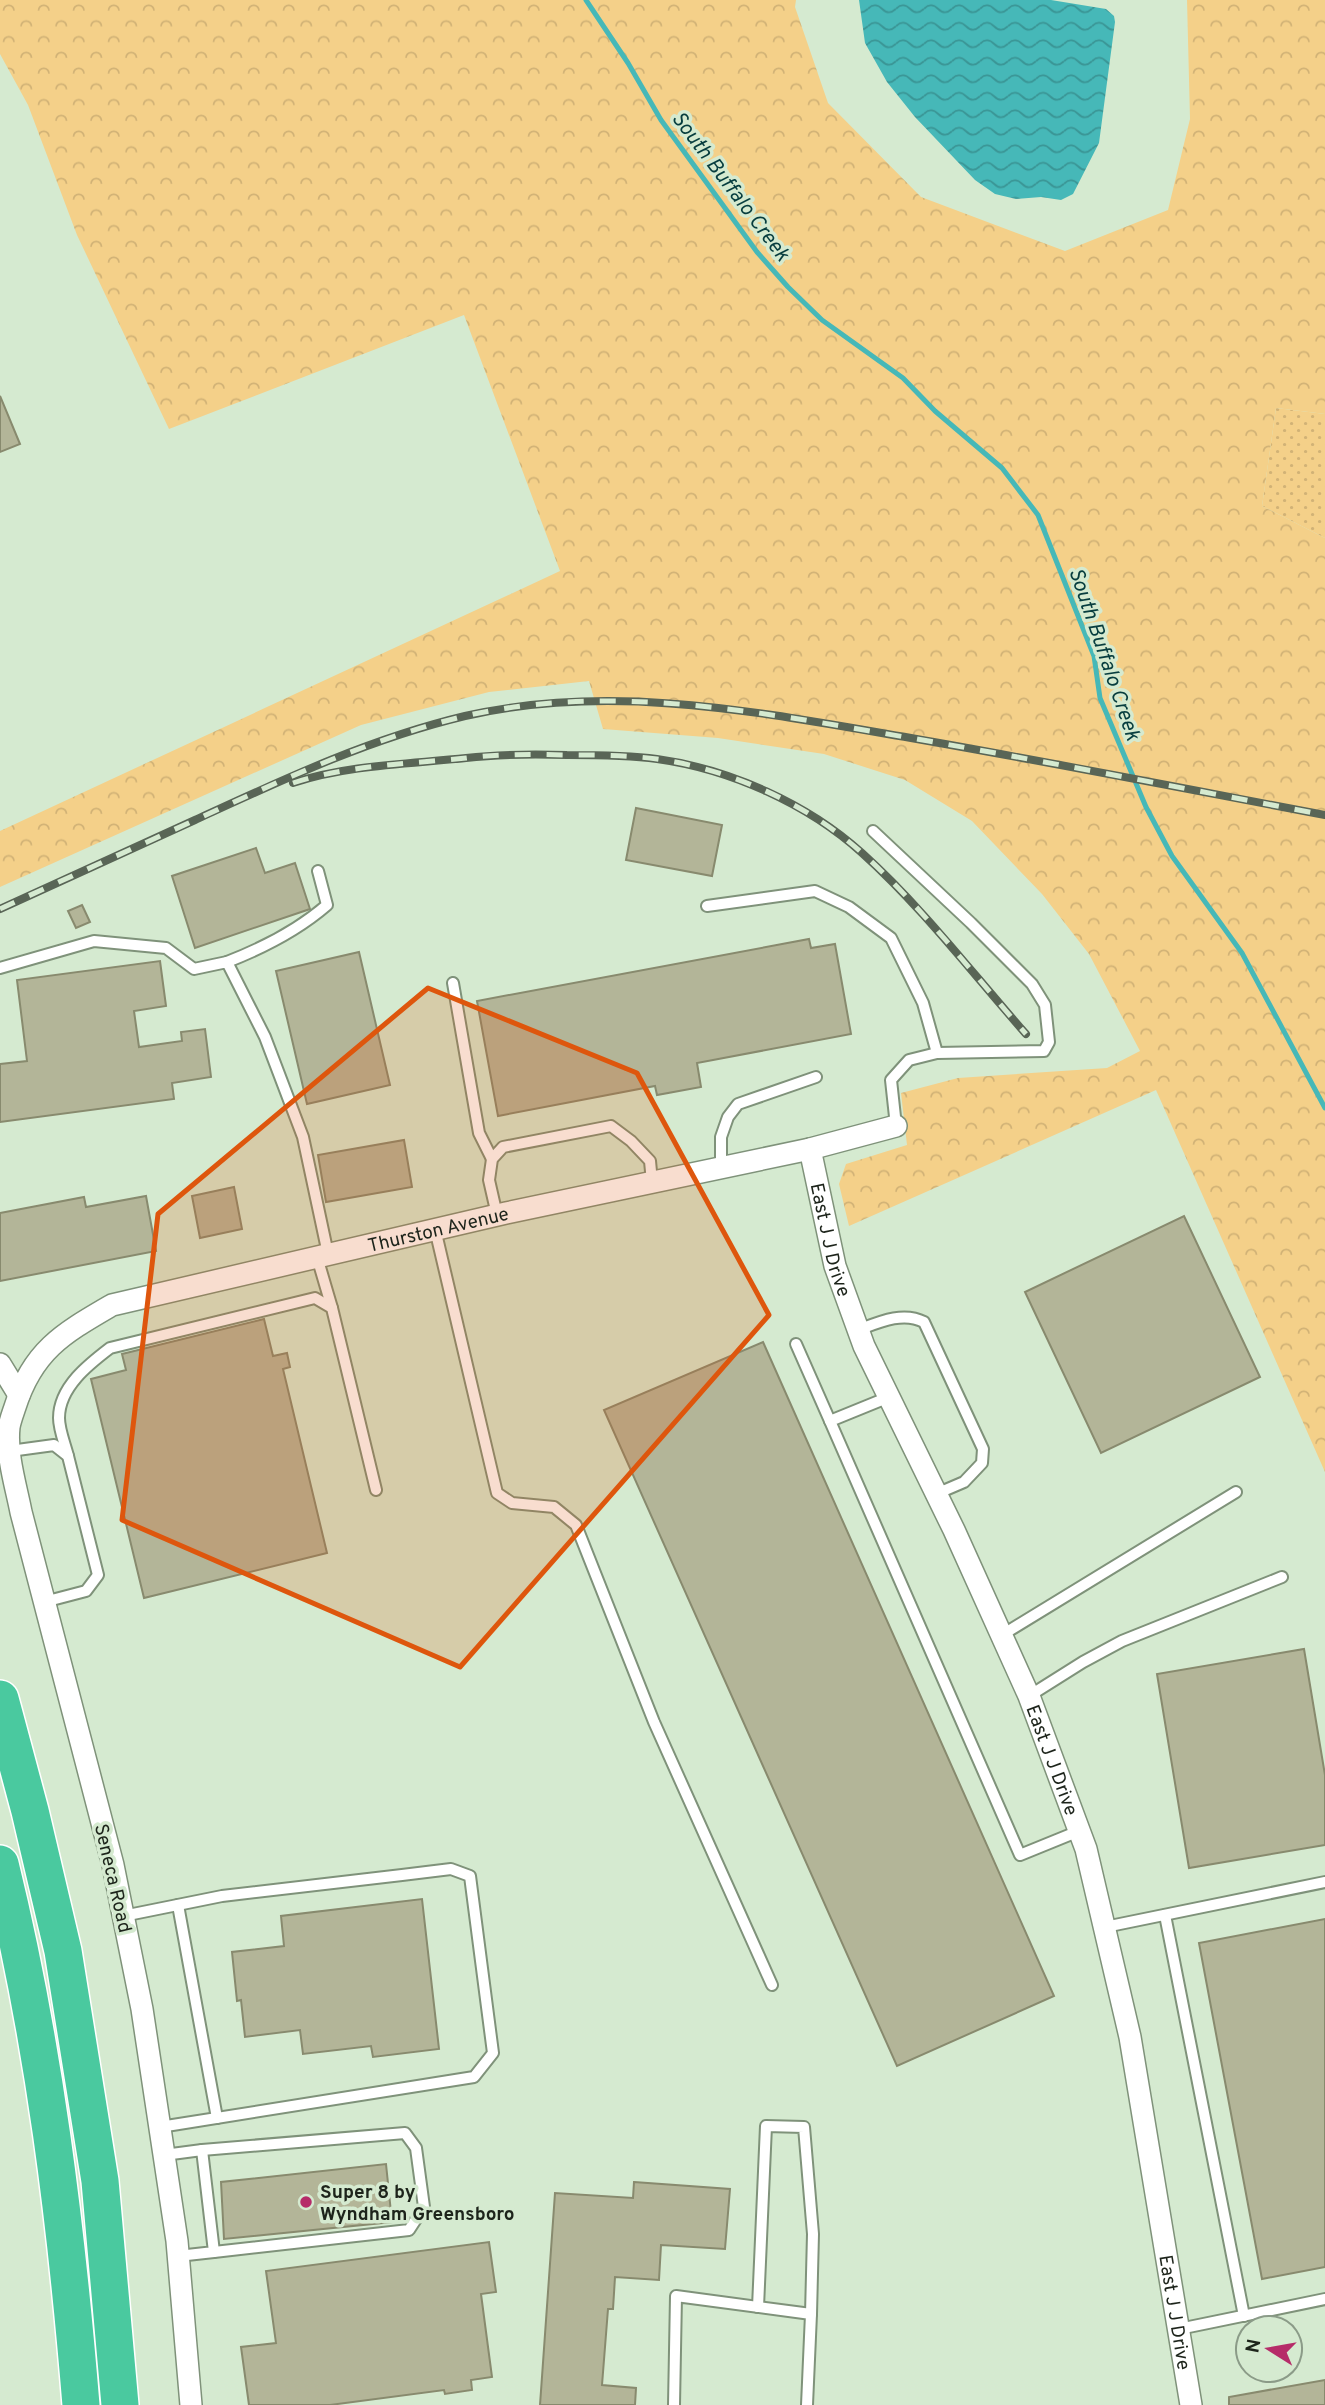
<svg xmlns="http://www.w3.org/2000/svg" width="1325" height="2405" font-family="Overpass,sans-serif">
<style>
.grass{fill:url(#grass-dots)}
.forest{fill:url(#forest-crowns)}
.water{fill:url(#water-waves)}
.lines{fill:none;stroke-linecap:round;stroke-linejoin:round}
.stream{stroke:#46b8b8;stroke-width:5}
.building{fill:#b3b598;stroke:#888a6e;stroke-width:2}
.lane-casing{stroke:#7f927a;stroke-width:14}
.street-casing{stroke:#7f927a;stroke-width:24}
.highway-casing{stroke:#fff;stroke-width:40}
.lane{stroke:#fff;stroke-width:10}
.street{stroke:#fff;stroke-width:21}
.highway{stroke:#4ac99f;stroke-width:37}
.rail-casing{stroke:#596556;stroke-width:8}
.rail{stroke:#d5ead0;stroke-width:5;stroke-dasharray:16;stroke-linecap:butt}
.marked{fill:#de560d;fill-opacity:0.2;stroke:#de560d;stroke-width:5;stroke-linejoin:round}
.poi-dot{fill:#b62c69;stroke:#d5ead0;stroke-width:2.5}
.labels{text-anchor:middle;stroke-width:7;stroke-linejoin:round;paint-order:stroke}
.street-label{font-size:19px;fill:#1d241b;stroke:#d5ead0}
.poi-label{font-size:19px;font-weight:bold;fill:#1d241b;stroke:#d5ead0;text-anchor:start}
.water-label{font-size:21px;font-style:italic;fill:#073d3e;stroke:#d5ead0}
</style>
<defs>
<pattern id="grass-dots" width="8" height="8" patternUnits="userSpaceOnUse" patternTransform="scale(1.75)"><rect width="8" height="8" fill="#f4d089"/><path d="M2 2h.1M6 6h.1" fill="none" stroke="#d1b276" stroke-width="1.8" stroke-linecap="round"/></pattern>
<pattern id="forest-crowns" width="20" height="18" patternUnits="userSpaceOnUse" patternTransform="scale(1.75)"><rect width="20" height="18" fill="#f4d089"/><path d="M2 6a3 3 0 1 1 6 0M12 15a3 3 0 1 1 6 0" fill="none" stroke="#d1b276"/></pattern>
<pattern id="water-waves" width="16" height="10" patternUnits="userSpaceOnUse" patternTransform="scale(1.75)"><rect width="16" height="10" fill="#46b8b8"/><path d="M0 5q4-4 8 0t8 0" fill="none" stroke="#3a9595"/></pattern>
</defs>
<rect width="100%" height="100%" fill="#d5ead0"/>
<path class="grass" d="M1276,408L1325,414V538L1262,506Z"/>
<path class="forest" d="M0,0H796L795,7L828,103L921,197L1065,251L1168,210L1190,119L1187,0H1325V414L1276,408L1262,506L1325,538V1472L1156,1090L849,1226L839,1184L846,1164L907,1145L901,1093L958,1078L1107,1068L1140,1051L1089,954L1042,894L972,821L905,780L824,754L718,738L603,729L589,681L489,692L361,725L0,887V831L560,571L464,315L169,429L77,235L28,105L0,54Z"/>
<path class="water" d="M859,0H1051L1106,9L1114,16L1115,22L1099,143L1073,194L1061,200L1041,197L1016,199L995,194L975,180L915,117L887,82L865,43Z"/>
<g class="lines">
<path class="stream" d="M586,0L628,63L661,120L757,252L788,287L822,320L903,378L935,411L1002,468L1038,515L1094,656L1100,698L1146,807L1172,856L1242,953L1325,1108"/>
</g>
<g class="building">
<path d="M0,396L20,444L0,452Z"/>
<path d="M636,808L722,825L712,876L626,860Z"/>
<path d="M256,848L265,873L295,863L310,909L195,948L172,876Z"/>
<path d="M82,905L90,922L76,928L68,911Z"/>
<path d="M809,939L811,948L835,944L851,1034L697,1063L701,1087L657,1095L655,1086L498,1116L477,1001Z"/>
<path d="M359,952L390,1085L307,1104L276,971Z"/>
<path d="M160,961L166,1006L134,1011L139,1047L182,1041L181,1032L205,1029L211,1077L172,1083L174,1099L0,1122V1064L27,1061L17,980Z"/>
<path d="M404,1140L412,1187L326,1202L318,1155Z"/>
<path d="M234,1187L242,1229L200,1238L192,1196Z"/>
<path d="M146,1196L156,1251L0,1281V1213L84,1197L86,1207Z"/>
<path d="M1184,1216L1260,1377L1101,1453L1025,1292Z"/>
<path d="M264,1319L273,1356L287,1353L290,1367L283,1369L327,1553L144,1598L91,1379L126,1370L122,1354Z"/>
<path d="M763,1342L1054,1996L897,2066L604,1410Z"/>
<path d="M1304,1649L1325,1775V1845L1189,1868L1157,1674Z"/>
<path d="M422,1899L439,2049L373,2057L371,2046L303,2054L300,2030L245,2037L241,2000L237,2001L232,1952L284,1946L281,1916Z"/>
<path d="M1325,1919V2267L1262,2279L1199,1943Z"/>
<path d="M386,2164L392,2222L224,2239L221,2182Z"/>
<path d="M634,2182L730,2189L725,2249L661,2245L659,2280L615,2277L613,2309H608L602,2385L636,2388L635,2405H540L555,2193L633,2198Z"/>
<path d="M489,2242L496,2292L481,2294L492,2377L471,2380L472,2390L445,2394L444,2390L330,2405H249L241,2347L276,2343L266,2271Z"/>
<path d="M1325,2380V2405H1229V2397Z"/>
</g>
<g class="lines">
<defs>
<g id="lane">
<path d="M873,831L971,923L1032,984L1045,1005L1049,1042L1044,1051L937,1053"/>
<path d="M707,906L815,891L849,907L891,938L923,1003L937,1053L909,1060L891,1080L896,1126"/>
<path d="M227,962C263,948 297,931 327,905L318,871"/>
<path d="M0,968L94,941L166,948L194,969L227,962L265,1037L303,1137L328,1254"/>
<path d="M453,983L479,1133L492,1159"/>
<path d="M721,1167V1137L728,1117L738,1104L816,1077"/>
<path d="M497,1215L489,1180L492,1159L503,1147L611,1126L631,1141L650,1161L652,1182"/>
<path d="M435,1229L497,1493L512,1503L554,1507L576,1525L654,1722L772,1985"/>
<path d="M317,1257L332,1308"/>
<path d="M858,1330C879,1322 903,1311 924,1322L983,1449L982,1463L964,1482L936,1494"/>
<path d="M796,1344L830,1421"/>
<path d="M889,1397L830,1421L1020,1855L1079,1831"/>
<path d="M10,1451L54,1445L68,1456L98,1575L86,1591L44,1602"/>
<path d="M68,1456C65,1444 59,1430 59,1418C59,1387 89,1364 110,1348L315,1298L332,1308L376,1490"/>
<path d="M1002,1635L1236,1492"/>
<path d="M1029,1696L1083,1662L1122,1641L1282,1577"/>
<path d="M178,1905L217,2118"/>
<path d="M1165,1915L1244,2316"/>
<path d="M123,1916L222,1896L402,1875L451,1869L470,1876L493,2053L474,2077L160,2127"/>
<path d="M1105,1927L1325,1882"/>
<path d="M202,2150L405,2133L416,2148L424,2207L409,2230L214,2252"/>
<path d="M164,2155L202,2150L214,2252L178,2256"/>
<path d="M758,2307L766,2126L804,2127L813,2234L811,2314"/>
<path d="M1179,2329L1325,2299"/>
<path d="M674,2405L676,2296L811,2314L807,2405"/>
</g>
<g id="street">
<path id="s1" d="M810,1149L835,1266L864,1346L954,1530L1029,1696L1086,1849L1130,2037L1191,2405"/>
<path d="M0,1364L19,1395"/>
<path id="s2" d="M191,2405L177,2241L142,2009L113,1865L21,1512C16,1486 6,1455 9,1427C10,1421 13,1413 15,1407C33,1350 64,1333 112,1305L506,1213L810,1149L896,1126"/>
</g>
<g id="highway">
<path d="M0,1699L30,1811L63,1951L100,2181L120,2405"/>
<path d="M0,1864C44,2043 66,2222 81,2405"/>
</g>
</defs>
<use href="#lane" class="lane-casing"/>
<use href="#street" class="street-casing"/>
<use href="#highway" class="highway-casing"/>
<use href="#lane" class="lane"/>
<use href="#street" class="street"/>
<use href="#highway" class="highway"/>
<defs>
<g id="rail">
<path d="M293,783C347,765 409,764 466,758C500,754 533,754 567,755C597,755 627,755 657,759C730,769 808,804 862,853C922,907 973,974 1026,1034"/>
<path d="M0,909C65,879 130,850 195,820C284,779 369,739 465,716C614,682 763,713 911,738C1049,762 1187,789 1325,815"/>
</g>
</defs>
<use href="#rail" class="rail-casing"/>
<use href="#rail" class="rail"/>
</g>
<path class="marked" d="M428,988L637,1073L769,1315L460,1667L122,1520L158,1214Z"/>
<circle class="poi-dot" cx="306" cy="2202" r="7"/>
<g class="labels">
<g class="street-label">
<text dy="7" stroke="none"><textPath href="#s2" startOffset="1498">Thurston Avenue</textPath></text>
<text dy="7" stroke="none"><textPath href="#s1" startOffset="93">East J J Drive</textPath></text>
<text dy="7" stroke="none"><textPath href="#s1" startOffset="660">East J J Drive</textPath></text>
<text transform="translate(114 1878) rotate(77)" y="7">Seneca Road</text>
<text dy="7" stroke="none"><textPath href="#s1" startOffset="1227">East J J Drive</textPath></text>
</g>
<g class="poi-label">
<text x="320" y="2198">Super 8 by<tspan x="320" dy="22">Wyndham Greensboro</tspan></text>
</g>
<g class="water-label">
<text transform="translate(731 186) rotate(53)" y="7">South Buffalo Creek</text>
<text transform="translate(1105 654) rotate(71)" y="7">South Buffalo Creek</text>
</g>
</g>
<g transform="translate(1269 2349) rotate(281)"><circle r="33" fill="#d5ead0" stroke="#8b9b88" stroke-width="2"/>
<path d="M0-5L12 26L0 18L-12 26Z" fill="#b62c69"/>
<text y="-10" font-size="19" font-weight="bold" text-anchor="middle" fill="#1d241b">N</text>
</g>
</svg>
